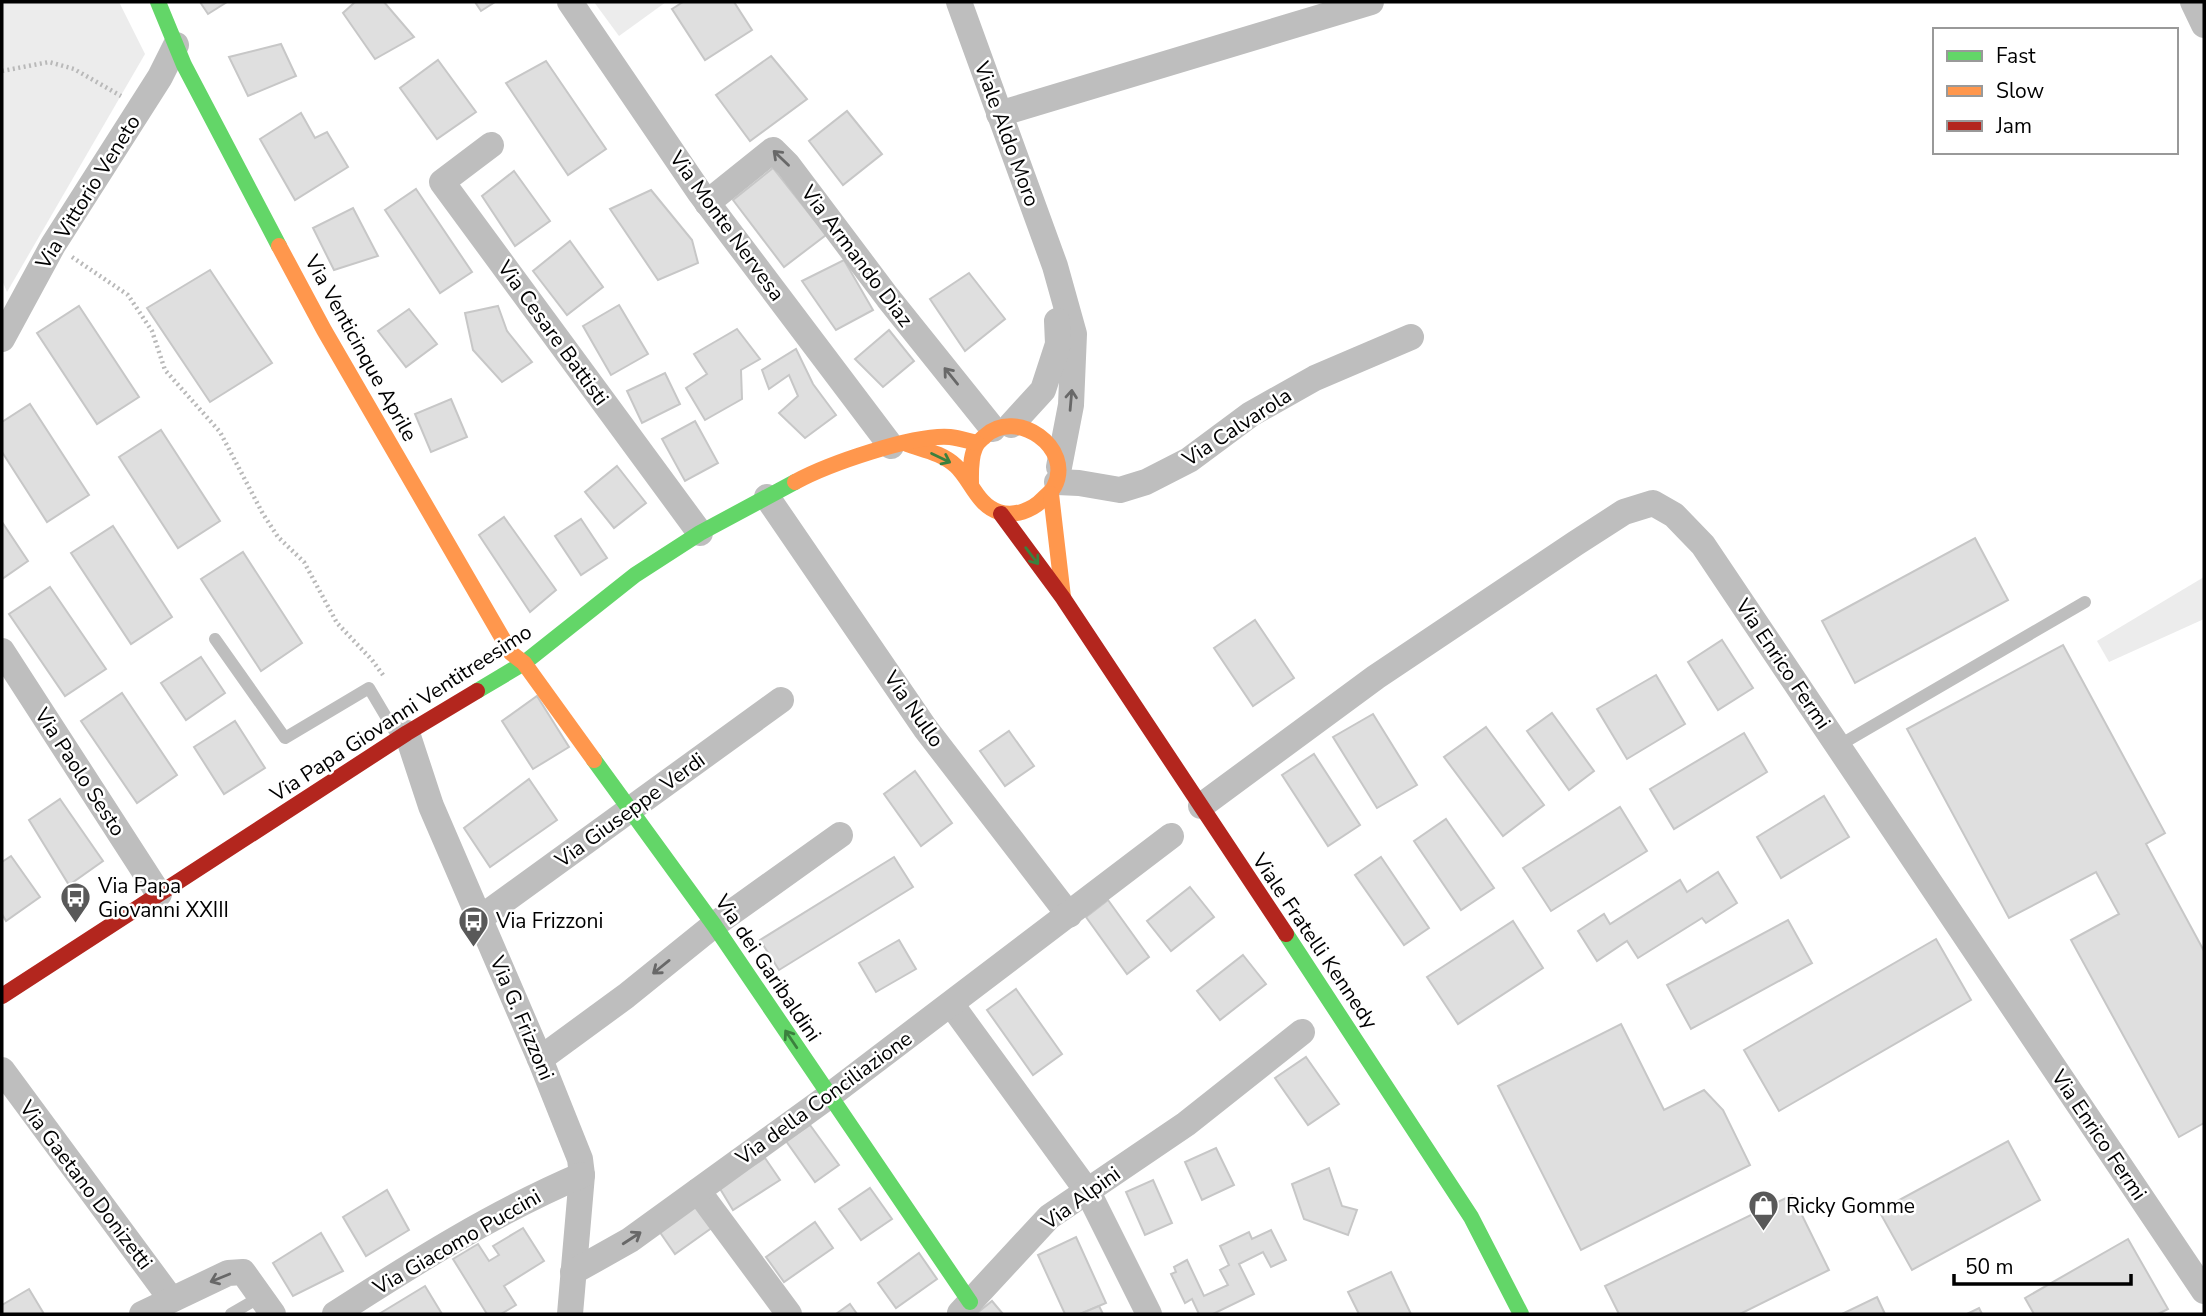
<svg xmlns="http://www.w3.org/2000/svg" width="2206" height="1316" font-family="'Nunito Sans',sans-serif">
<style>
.green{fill:#ececec}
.building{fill:#dfdfdf;stroke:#c7c7c7;stroke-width:2}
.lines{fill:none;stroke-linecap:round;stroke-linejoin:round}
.path{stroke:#b9b9b9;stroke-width:4.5;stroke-dasharray:2 3.5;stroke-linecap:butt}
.lane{stroke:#bebebe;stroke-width:12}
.street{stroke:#bebebe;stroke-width:26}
.fast{stroke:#63d668;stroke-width:16}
.slow{stroke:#ff974d;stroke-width:16}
.jam{stroke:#b3261e;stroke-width:16}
.oneway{stroke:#686868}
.oneway2{stroke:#3b803e}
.labels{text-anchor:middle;stroke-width:5;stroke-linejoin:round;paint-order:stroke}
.street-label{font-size:21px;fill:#000;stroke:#fff}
.poi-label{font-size:21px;fill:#000;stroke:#fff;text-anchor:start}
</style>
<rect width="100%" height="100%" fill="#fff"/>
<g class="green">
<path d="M2,2H119L145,54L7,292L2,280Z"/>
<path d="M594,2H666L619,36Z"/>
<path d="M2204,577V619L2109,662L2097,641Z"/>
</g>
<g class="building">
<path d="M200,2H227L208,14Z"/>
<path d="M355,2H384L414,37L375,59L343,13Z"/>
<path d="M475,2H495L481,11Z"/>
<path d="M683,2H734L752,30L705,60L672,9Z"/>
<path d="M281,44L296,76L248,96L229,57Z"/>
<path d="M771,56L807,99L750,141L716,95Z"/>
<path d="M438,60L476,112L437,139L400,88Z"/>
<path d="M546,61L606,149L568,175L506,83Z"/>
<path d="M847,111L882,154L843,185L809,141Z"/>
<path d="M301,113L315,138L327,132L348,167L295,200L260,139Z"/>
<path d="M773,168L826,235L784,267L733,200Z"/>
<path d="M514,171L550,221L515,246L482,196Z"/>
<path d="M416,189L472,272L440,293L385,210Z"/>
<path d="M651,190L692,240L698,263L658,280L610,209Z"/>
<path d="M353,208L378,256L334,270L313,228Z"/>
<path d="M570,241L603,287L567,315L533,271Z"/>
<path d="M844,260L873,310L836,330L802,281Z"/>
<path d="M210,270L272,363L210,402L147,308Z"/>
<path d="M969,273L1005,319L965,351L930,299Z"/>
<path d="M619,305L648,354L611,375L583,326Z"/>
<path d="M79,306L139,397L97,424L37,333Z"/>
<path d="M498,306L507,331L532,362L502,382L473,350L465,313Z"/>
<path d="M409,309L437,344L406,367L378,331Z"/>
<path d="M737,329L760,359L741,370L742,399L705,420L686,388L707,374L694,354Z"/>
<path d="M889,330L914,361L883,387L855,359Z"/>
<path d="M796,349L813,384L836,415L805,438L779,413L798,396L789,375L769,389L762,370Z"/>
<path d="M665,373L680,404L642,423L627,391Z"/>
<path d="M451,399L467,437L431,452L415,414Z"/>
<path d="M30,404L89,495L47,522L2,452V422Z"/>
<path d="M695,421L718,463L685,481L662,439Z"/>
<path d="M161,430L220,521L178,548L119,457Z"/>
<path d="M617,466L646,503L614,528L585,492Z"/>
<path d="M504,517L556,590L530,612L479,535Z"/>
<path d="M581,519L607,558L581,575L555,536Z"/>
<path d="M2,522L28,561L2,579Z"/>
<path d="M113,526L172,617L131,644L71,553Z"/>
<path d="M1975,538L2008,600L1855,683L1822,621Z"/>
<path d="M243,552L302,643L261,671L201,579Z"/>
<path d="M50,587L106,669L65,696L9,614Z"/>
<path d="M1255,620L1294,678L1253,706L1214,648Z"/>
<path d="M1722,640L1753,688L1718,710L1688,662Z"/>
<path d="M2063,645L2165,833L2146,844L2204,951V1123L2179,1137L2071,940L2119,914L2096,872L2009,918L1907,729Z"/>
<path d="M201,657L225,693L186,720L161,683Z"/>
<path d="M1656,675L1685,724L1627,759L1597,709Z"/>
<path d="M122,693L177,775L137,803L81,721Z"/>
<path d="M537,696L569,747L533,769L502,721Z"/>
<path d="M1552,713L1594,771L1569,790L1527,731Z"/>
<path d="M1373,714L1417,785L1377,808L1333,737Z"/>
<path d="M235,721L265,768L224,794L194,747Z"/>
<path d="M1486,727L1544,805L1503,836L1444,757Z"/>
<path d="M1009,731L1034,766L1005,786L980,751Z"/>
<path d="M1744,733L1767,772L1674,829L1650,789Z"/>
<path d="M1314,754L1360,825L1328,846L1282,775Z"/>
<path d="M915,771L952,823L921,846L884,794Z"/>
<path d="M529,779L557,820L490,867L464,828Z"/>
<path d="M1824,796L1849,837L1781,878L1757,837Z"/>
<path d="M60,799L103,861L69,885L29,820Z"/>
<path d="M1620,807L1647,851L1551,911L1523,868Z"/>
<path d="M1446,819L1494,888L1461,910L1414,841Z"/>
<path d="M11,856L40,897L6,921L2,914V862Z"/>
<path d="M894,857L913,887L779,970L760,940Z"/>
<path d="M1381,857L1429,928L1404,945L1355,875Z"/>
<path d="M1718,872L1737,903L1706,923L1702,918L1638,958L1627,941L1597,961L1578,931L1604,914L1610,924L1680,880L1687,892Z"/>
<path d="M1190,887L1214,917L1171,951L1147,921Z"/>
<path d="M1108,900L1149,957L1127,974L1086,917Z"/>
<path d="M1788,920L1812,963L1691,1029L1667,985Z"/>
<path d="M1513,921L1543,968L1458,1024L1427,977Z"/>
<path d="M1936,939L1971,1000L1779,1111L1744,1050Z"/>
<path d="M899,940L916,969L876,992L859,963Z"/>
<path d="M1243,955L1266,984L1220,1020L1197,991Z"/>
<path d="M1016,989L1062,1054L1033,1075L987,1010Z"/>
<path d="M1621,1024L1664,1110L1704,1090L1723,1110L1750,1165L1581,1250L1498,1086Z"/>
<path d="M1306,1057L1339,1104L1308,1125L1275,1078Z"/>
<path d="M810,1125L839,1165L815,1182L786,1141Z"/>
<path d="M2008,1141L2040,1200L1912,1270L1879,1211Z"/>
<path d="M1216,1148L1234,1185L1202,1200L1185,1162Z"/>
<path d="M765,1158L780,1180L733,1210L719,1187Z"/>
<path d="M1329,1168L1342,1206L1357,1210L1348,1235L1304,1219L1292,1184Z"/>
<path d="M1153,1180L1172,1223L1145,1235L1126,1192Z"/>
<path d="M870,1188L892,1219L861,1240L839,1209Z"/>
<path d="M387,1190L409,1230L366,1256L343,1217Z"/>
<path d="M1792,1195L1829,1270L1740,1314H1619L1605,1286Z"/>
<path d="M695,1202L713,1227L675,1254L657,1228Z"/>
<path d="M815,1222L833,1248L784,1282L766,1257Z"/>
<path d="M523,1228L544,1261L504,1286L516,1305L501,1314H487L453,1259L478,1244L489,1261L499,1255L493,1246Z"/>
<path d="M1271,1230L1286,1260L1271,1267L1263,1252L1239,1264L1254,1294L1213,1314H1199L1192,1299L1185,1303L1171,1274L1176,1272L1174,1267L1187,1260L1204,1296L1228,1285L1220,1270L1229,1265L1220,1246L1249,1232L1252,1239Z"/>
<path d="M321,1233L343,1271L293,1296L273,1263Z"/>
<path d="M1076,1237L1106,1303L1080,1314H1065L1038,1255Z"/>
<path d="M2128,1239L2168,1309L2158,1314H2034L2025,1298Z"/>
<path d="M919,1253L937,1279L896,1308L878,1283Z"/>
<path d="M1391,1272L1411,1314H1359L1348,1292Z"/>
<path d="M425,1286L442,1314H379Z"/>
<path d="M29,1289L44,1314H2V1305Z"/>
<path d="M1877,1297L1885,1314H1842Z"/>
<path d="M992,1301L1003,1314H976Z"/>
<path d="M850,1304L857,1314H836Z"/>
<path d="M1099,1306L1103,1314H1080Z"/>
<path d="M1979,1308L1982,1314H1967Z"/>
</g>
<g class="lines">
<g class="path">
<path d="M2,71L49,62L74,69L121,96"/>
<path d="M72,257L128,295L152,331L165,370L220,432L263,514L278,537L304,562L337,623L372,660L383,675"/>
</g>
<g class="lane">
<path d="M215,639L285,738L369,688L398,737"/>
<path d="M1838,746L2085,602"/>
<path d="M231,1314L260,1297"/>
</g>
<g class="street">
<path d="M570,2L700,193L891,446"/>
<path d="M959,2L1055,266L1074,334L1071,405L1059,467"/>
<path d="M2193,2L2204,25"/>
<path d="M999,114L1371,2"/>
<path d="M491,145L442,182L700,533"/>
<path d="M707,203L773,150L788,165L888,298L993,429"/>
<path d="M2,339L53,245L160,77L176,45"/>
<path d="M1011,425L1043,390L1058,344L1057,321"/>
<path d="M1057,482L1079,483L1120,490L1146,482L1189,460L1251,414L1315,378L1411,337"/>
<path d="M767,497L925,728L1069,915"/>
<path d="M2,651L159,894"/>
<path d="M407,733L431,806L540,1059L580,1159L582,1175L570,1314"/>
<path d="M1201,806L1376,677L1576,543L1624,512L1653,503L1674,515L1703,545L2204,1291"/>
<path d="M479,919L781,700"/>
<path d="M951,1004L1088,1192L1149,1314"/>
<path d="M540,1059L626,996L714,925L840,835"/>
<path d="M2,1070L171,1299"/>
<path d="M698,1191L789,1314"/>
<path d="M573,1272L630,1240L829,1096L1171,836"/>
<path d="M960,1313L1049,1217L1186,1124L1302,1032"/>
<path d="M142,1314L228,1273L243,1272L273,1314"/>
<path d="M335,1314C414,1263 495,1212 582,1175"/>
</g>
<g class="fast">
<path d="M158,2L184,65L279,246"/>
<path d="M477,691L524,663L635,575L700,533L795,482"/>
<path d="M594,760L714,925L970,1302"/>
<path d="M1286,934L1471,1217L1521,1314"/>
</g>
<g class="slow">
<path d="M279,246L324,330L511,653L524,663L594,760"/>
<path d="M907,444C924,450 942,453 956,466C971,480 977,505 999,512C1014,517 1033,510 1043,499C1046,496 1052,491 1054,487C1075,448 1016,407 985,436C981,440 977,442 975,448C970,459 971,473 971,485"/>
<path d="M795,482C828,464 914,434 950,437C959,438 968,441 977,443"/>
<path d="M1051,494L1063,597"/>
</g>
<g class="jam">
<path d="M1001,514L1063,598L1286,934"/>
<path d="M2,996L407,733L477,691"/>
</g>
</g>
<defs><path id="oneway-shaft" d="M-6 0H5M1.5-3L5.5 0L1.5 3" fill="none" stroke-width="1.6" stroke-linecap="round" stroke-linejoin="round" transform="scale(1.75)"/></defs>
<g class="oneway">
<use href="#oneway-shaft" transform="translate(781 158) rotate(-136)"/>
<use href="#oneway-shaft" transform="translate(951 376) rotate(-129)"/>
<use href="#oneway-shaft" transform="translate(1071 400) rotate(-85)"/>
<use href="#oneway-shaft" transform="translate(661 967) rotate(141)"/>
<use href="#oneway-shaft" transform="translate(632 1238) rotate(-33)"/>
<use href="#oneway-shaft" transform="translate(220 1278) rotate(158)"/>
</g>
<g class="oneway2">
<use href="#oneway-shaft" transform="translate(941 458) rotate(26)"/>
<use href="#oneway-shaft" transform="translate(1032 556) rotate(53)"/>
<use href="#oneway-shaft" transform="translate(791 1039) rotate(-124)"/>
</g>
<defs>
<symbol id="bus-pin" viewBox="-11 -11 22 30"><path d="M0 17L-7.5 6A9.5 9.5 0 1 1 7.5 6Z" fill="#595959" stroke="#fff"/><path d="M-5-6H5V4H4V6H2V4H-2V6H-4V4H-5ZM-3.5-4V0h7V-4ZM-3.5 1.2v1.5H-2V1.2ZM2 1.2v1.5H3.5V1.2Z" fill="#fff"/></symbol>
<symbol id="shop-pin" viewBox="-11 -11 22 30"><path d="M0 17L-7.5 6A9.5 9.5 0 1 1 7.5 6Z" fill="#595959" stroke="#fff"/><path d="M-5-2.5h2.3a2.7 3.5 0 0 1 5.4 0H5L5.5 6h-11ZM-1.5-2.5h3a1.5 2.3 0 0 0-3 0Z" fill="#fff"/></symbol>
</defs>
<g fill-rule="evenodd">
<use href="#bus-pin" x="58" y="880" width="35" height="47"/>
<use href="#bus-pin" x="456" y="904" width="35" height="47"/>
<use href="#shop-pin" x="1746" y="1188" width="35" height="47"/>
</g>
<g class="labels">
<g class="street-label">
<text transform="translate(1007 134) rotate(70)" y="7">Viale Aldo Moro</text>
<text transform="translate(88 192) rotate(-58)" y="7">Via Vittorio Veneto</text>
<text transform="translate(727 226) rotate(54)" y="7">Via Monte Nervesa</text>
<text transform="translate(857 256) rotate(53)" y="7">Via Armando Diaz</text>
<text transform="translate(553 333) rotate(54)" y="7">Via Cesare Battisti</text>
<text transform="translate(361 348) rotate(61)" y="7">Via Venticinque Aprile</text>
<text transform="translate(1237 427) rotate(-33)" y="7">Via Calvarola</text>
<text transform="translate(1783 664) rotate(56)" y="7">Via Enrico Fermi</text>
<text transform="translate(914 709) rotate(55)" y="7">Via Nullo</text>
<text transform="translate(401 713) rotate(-33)" y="7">Via Papa Giovanni Ventitreesimo</text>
<text transform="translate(80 772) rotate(57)" y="7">Via Paolo Sesto</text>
<text transform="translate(630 810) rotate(-36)" y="7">Via Giuseppe Verdi</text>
<text transform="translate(1315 941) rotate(56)" y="7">Viale Fratelli Kennedy</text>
<text transform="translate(768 968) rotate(56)" y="7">Via dei Garibaldini</text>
<text transform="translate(522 1018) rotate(67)" y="7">Via G. Frizzoni</text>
<text transform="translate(824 1098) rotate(-36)" y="7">Via della Conciliazione</text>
<text transform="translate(2099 1135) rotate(56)" y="7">Via Enrico Fermi</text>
<text transform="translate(86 1185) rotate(53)" y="7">Via Gaetano Donizetti</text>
<text transform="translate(1081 1198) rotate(-36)" y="7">Via Alpini</text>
<text transform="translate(457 1242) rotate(-30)" y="7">Via Giacomo Puccini</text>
</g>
<g class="poi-label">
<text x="98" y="893">Via Papa<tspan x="98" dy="24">Giovanni XXIII</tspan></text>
<text x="496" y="928">Via Frizzoni</text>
<text x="1786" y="1213">Ricky Gomme</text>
</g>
</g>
<rect width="2206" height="1316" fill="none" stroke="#000000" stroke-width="7"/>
<rect x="1933" y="28" width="245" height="126" fill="#ffffff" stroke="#999999" stroke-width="2"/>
<rect x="1947" y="51" width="35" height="10" fill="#63d668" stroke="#999999" stroke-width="2"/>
<text x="1996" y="63" font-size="21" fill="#000000">Fast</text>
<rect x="1947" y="86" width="35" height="10" fill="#ff974d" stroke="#999999" stroke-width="2"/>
<text x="1996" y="98" font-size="21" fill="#000000">Slow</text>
<rect x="1947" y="121" width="35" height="10" fill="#b3261e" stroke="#999999" stroke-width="2"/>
<text x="1996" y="133" font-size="21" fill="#000000">Jam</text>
<path d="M1954 1274v10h177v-10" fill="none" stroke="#000000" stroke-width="3.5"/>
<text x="1965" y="1274" font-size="21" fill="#000000" stroke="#ffffff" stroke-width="5" paint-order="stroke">50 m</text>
</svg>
